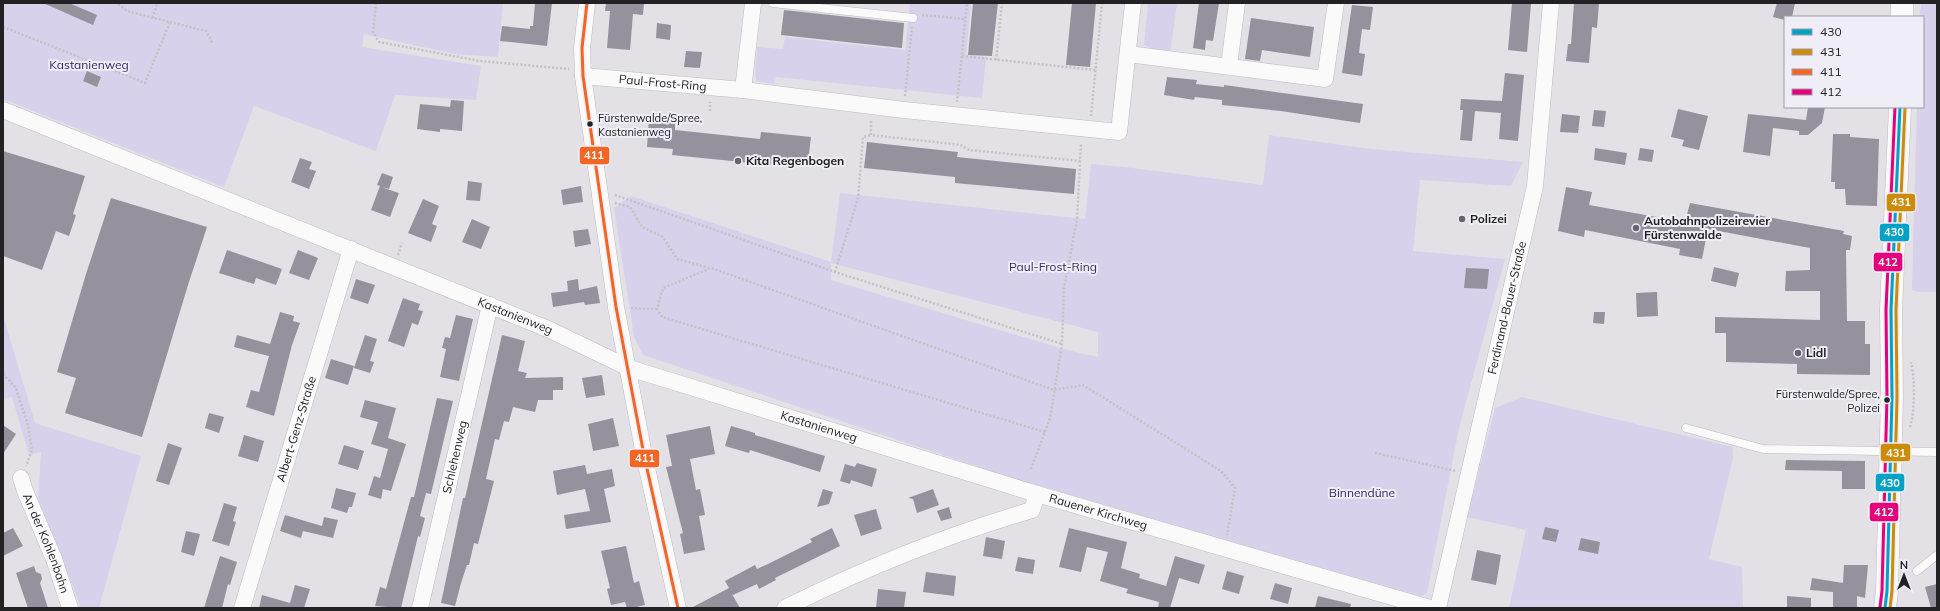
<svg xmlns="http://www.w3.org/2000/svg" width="1940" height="611" font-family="Mulish,sans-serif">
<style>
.green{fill:#d8d1ec;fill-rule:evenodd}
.building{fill:#95929d}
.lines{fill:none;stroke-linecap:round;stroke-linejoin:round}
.lane-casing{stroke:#bcbcbf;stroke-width:9}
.street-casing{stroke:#bcbcbf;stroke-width:17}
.secondary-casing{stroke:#bcbcbf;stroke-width:23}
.path{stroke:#c3c3c4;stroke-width:2.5;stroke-dasharray:2 2;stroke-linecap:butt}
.lane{stroke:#fbfafb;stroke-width:8}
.street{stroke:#fbfafb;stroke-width:16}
.secondary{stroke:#fbfafb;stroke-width:22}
.bus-1-casing{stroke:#efedf6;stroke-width:6}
.bus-2-casing{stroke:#efedf6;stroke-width:6}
.bus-3-casing{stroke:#efedf6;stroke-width:6}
.bus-4-casing{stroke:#efedf6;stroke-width:6}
.bus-1{stroke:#02a2c6;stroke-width:3}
.bus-2{stroke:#cc8c07;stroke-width:3}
.bus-3{stroke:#f26522;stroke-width:3}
.bus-4{stroke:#e5007d;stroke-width:3}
.bus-dot{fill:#222225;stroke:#efedf6;stroke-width:1.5}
.poi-dot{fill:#666569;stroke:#efedf6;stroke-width:1.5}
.labels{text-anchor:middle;stroke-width:4;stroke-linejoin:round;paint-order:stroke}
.bus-label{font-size:11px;fill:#222225;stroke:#efedf6;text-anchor:start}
.park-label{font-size:12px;fill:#3e2767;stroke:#efedf6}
.street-label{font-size:12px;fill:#222225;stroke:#efedf6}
.poi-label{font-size:12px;font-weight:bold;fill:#222225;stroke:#efedf6;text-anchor:start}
.line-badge{stroke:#efedf6;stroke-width:1.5}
.badge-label{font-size:11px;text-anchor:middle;font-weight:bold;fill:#fff}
</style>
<rect width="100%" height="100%" fill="#e3e1e6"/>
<g class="green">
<path d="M3,3H503L498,57L454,54L364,34L362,47L481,66L476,100L395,95L376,151L254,106L224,187L3,99Z"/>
<path d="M910,3H971L966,55L986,57L982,98L776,77L774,84L757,81L755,75L757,47L783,49L785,37L905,50Z"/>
<path d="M1148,3H1177L1171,48L1165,53L1157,52L1144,45Z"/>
<path d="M1921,3H1937V292H1917L1912,290V285L1917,107H1923V17H1920Z"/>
<path d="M1269,135L1372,149L1523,162L1511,186L1420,180L1413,251L1505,259L1459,428L1427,593L1420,596L1012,478L643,355L634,337L614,208L631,196L831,262L840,193L1085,219L1091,164L1125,167L1263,185ZM831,263L1098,332V357L1067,350L831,280Z"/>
<path d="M3,315L35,423L141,456L99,608H81L61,555L38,499L41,452L29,455L12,397L3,399Z"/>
<path d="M1522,397L1733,447V458L1709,559L1742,567L1743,608H1509L1526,530L1467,517L1495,408Z"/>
</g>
<g class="building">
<path d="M43,3H69L97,15L93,25Z"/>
<path d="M535,3H552L547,46L500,41L502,26L530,29V26H533Z"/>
<path d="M606,3H644L643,15L633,14L630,50L607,48L610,11H605Z"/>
<path d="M973,3H998L992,56L968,55Z"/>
<path d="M1072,3H1096L1090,67L1066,65Z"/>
<path d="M1199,3H1219L1213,41L1206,40L1205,50L1193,48Z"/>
<path d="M1512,3H1531L1527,52L1508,50Z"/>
<path d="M1574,3H1599L1597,28L1592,27L1589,63L1566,61L1568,44H1571Z"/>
<path d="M1777,3H1795L1792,17H1785V20L1773,17Z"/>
<path d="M1352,5L1373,7L1370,30L1362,29L1359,53L1365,54L1362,76L1342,73Z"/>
<path d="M784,10L904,23L902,48L781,35Z"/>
<path d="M1251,18L1314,27L1310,57L1262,50L1260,61L1245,59Z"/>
<path d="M657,23L671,25L670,40L656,38Z"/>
<path d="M686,51L702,52L700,68L684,67Z"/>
<path d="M87,71L101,77L97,87L83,81Z"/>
<path d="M1505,73L1524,75L1518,141L1499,139L1501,113L1475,111L1472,141L1460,140L1463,110H1460L1461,99L1502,101Z"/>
<path d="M1167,77L1197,80L1196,84L1224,87V85L1363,104L1360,123L1281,111L1222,105V100L1195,97L1194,100L1164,95Z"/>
<path d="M451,100L464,101L462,131L440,129V132L417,129L420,104L450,107Z"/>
<path d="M1808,107H1825L1822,123L1808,135H1799V131L1773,128L1770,156L1743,152L1748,114L1806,120Z"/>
<path d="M1678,109L1708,116L1699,150L1682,146L1684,140L1671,137Z"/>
<path d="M1594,110L1606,111L1604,127L1592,126Z"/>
<path d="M1562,114L1580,116L1578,133L1560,132Z"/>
<path d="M649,119L675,121V130L760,139L761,132L811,137L808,162L772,158L771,165L672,155L673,149L647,147Z"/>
<path d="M1833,134H1850V137L1879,139L1877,206L1846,205L1845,189H1835V182H1831Z"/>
<path d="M867,142L958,152L957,157L1076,169L1074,194L955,183V177L864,168Z"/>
<path d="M1595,148L1627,153L1625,165L1594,160Z"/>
<path d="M1640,148L1654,150L1652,162L1638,160Z"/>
<path d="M3,151L85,176L73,214L76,215L69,236L56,231L42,270L3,256Z"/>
<path d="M300,158L312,162L309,169L316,171L309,189L291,182Z"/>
<path d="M382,173L393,177L389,189L381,187L399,193L390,217L371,210L380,186L377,185Z"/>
<path d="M468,181L482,183L480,201L466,200Z"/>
<path d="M581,186L583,202L563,205L561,190Z"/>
<path d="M1566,187L1592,192L1589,205L1685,222L1690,203L1844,231L1843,234L1852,236L1850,250H1846L1847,321H1865V344H1870V375L1797,374V364L1726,362V333H1715V317L1820,320V291H1785L1786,271L1810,270V248L1708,229L1702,259L1679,255L1680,249L1585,230L1584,237L1558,231Z"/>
<path d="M111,198L207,227L188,285L142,437L65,413L76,378L57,372L86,274Z"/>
<path d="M423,199L439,206L432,224L437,226L431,242L408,233Z"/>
<path d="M472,219L490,227L481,249L462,242Z"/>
<path d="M588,229L591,244L575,247L573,231Z"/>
<path d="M227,250L282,269L276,285L256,278L254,284L219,273Z"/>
<path d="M298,250L318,258L309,280L289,273Z"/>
<path d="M1714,267L1739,273L1736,287L1711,281Z"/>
<path d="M1466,268L1489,269L1487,289L1464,288Z"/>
<path d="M356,279L375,285L368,304L350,298Z"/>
<path d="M578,279L579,290L597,286L600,303L585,305L584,302L553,307L551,293L568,291L567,281Z"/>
<path d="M1657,292L1658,316L1637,317L1636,293Z"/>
<path d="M403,298L420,304L418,310L423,311L418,325L412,323L404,347L388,341Z"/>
<path d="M280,312L294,316L293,321L300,323L292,345L274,416L246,407L251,390L259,392L269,356L234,347L237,335L270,344Z"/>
<path d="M1594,312H1605L1604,324L1593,323Z"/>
<path d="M456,315L473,319L459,381L440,377L446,349L442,348L445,337L450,338Z"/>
<path d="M365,335L377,339L370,361L374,362L370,373L354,368Z"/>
<path d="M502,335L525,341L518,371L527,373L525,378L563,377V390H553V400H538L535,412L513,407L509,422L504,421L499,440L495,439L486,479L494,481L478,544L474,543L469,565H467L461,583L455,606L441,603L463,498H465Z"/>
<path d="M331,359L354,366L348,385L325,378Z"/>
<path d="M602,375L605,395L586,398L582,378Z"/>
<path d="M437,398L453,401L431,494L426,493L420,516L425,518L420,537L418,536L401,608L375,606L380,587L386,589L411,497H414Z"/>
<path d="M365,400L396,408L388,438L406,444L391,491L383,489L381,499L368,495L374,476L380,478L388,449L371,444L378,422L360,417Z"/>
<path d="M209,413L224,417L219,433L205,428Z"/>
<path d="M613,418L619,446L593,451L588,424Z"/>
<path d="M3,425L16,434L3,454Z"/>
<path d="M710,426L715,454L690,459L696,490L700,489L705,515L699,516L705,550L684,554L680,534L683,533L666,467L672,466L666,435Z"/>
<path d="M731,426L755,433V435L825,456L820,472L750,450L749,453L725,446Z"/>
<path d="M244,435L264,441L258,462L238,456Z"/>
<path d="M168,443L182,448L169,485L156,481Z"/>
<path d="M344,445L364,451L358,470L338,464Z"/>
<path d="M1786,460L1865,461V489H1842V471L1785,470Z"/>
<path d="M857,463L877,469L872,487L851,480L850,484L840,481L845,464L855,467Z"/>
<path d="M585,465L587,474L612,469L615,486L604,489L611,522L566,529L564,515L590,511L585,489L557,495L553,471Z"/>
<path d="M336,488L356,493L352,507H349L347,513L331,508Z"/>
<path d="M823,489L833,492L829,504L817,507Z"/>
<path d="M933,489L939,505L917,513L913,499L908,498Z"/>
<path d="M224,503L237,507L233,521L236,522L229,546L212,541Z"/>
<path d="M949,507L952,518L941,521L937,511Z"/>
<path d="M876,509L882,529L861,536L854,515Z"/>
<path d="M285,515L322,526L324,517L338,520L333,538L303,531L301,538L280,531Z"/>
<path d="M1545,527L1559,530L1556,542L1542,539Z"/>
<path d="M13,528L23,546L3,556V533Z"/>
<path d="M832,528L840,546L775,578L776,580L759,589L757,584L733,595L732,594L740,608H691L729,588L725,581L755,565L757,569L768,564L812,542L810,539Z"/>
<path d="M1069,528L1127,542L1121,568L1140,574L1139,578L1166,586L1175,556L1205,565L1199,584L1179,578L1170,608H1158L1159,602L1126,593L1128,589L1100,581L1108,552L1087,547L1081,572L1059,567Z"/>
<path d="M186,531L200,534L194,556L181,552Z"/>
<path d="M986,537L1005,541L1002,559L983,556Z"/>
<path d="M1581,538L1600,542L1598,554L1578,550Z"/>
<path d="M626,546L634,583L639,581L645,605L632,608H627L625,602L611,605L607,589L610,588L601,551Z"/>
<path d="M1477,550L1501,555L1496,585L1471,580Z"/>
<path d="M220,556L237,562L230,585L228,584L222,608H204Z"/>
<path d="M1018,557L1035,560L1033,574L1015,571Z"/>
<path d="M1844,565H1868L1865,598L1857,596V608H1833V592L1810,590L1812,578L1843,583Z"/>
<path d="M34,566L36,572L41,574L42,579L40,583L48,608H28L16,573Z"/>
<path d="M1227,571L1244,576L1239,594L1222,589Z"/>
<path d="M926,572L956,576L954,596L923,592Z"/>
<path d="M1275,583L1292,588L1288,604L1270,599Z"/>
<path d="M1937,584V608H1931L1925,587Z"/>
<path d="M295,585L310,589L304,608H259L262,595L290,603Z"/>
<path d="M878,589L906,592L904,608H876Z"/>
<path d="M1318,596L1351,604L1350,608H1315Z"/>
<path d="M1787,596L1811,598V608H1787Z"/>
</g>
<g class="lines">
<defs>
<g id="lane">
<path d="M773,3L913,18"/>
<path d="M1686,428L1763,449L1937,452"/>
<path d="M1917,571L1937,555"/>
</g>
<g id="street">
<path d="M587,3L582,48L583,76L616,307L644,455L678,608"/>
<path d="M1128,54L1325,79L1336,3"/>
<path d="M1229,66L1237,3"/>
<path id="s1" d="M583,76L743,90L904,110L1119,132L1133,3"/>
<path d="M743,90L753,3"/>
<path id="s2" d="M3,110L548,329L629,368L1037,494L1430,608"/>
<path id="s3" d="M21,478L25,491L54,559L70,608"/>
<path id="s4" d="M242,608L351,249"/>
<path id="s5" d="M420,608L490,305"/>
<path d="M785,608C865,568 947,535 1032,510L1037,494"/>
<path id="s6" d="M1438,608L1535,186L1551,3"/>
</g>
<g id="secondary">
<path d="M1902,17V3"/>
<path d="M1885,608L1887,591L1892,397L1891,310L1900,107"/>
</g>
</defs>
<use href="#lane" class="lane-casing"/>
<use href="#street" class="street-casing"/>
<use href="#secondary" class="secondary-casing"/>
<g class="path">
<path d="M376,3L373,32L379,42L480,61L569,69"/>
<path d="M922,15L965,19"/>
<path d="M153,18L157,3"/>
<path d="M170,22L206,31L213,44"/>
<path d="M3,27L145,83L170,22L127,11L117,3"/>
<path d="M962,56L1095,70"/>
<path d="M996,60L1002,3"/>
<path d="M905,96L912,27"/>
<path d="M957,102L967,3"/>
<path d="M710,111V102"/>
<path d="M1091,116L1102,3"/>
<path d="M871,121V135L961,145L969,150L1080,161"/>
<path d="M615,195L835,272L1062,344"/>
<path d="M615,203L630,207L642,227L663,237L677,259L710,268"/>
<path d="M398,255L402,243"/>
<path d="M835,272L858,198L863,137L871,135"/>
<path d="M631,308L657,309"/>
<path d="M3,374L16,388L28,426L32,450L26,466"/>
<path d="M1910,427C1915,411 1915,378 1911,362"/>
<path d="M1045,432L662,317L657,309L663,288L711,268L1054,390L1083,385L1221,471L1235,488L1227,535"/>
<path d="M1375,453L1456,471"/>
<path d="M1031,469L1050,418L1062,344L1064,288L1077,219L1081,143"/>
</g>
<use href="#lane" class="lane"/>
<use href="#street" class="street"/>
<use href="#secondary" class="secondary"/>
<defs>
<path id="bus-1" d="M1885,608L1887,591L1892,397L1891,310L1900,107"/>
<path id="bus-2" d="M1890,608L1892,591L1897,397L1896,310L1905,107"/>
<path id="bus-3" d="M587,3L582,48L583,76L616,307L644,455L678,608"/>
<path id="bus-4" d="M1880,607L1882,591L1887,397L1886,310L1895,107"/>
</defs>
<use href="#bus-1" class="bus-1-casing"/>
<use href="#bus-2" class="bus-2-casing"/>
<use href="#bus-3" class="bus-3-casing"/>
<use href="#bus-4" class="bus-4-casing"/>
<use href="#bus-1" class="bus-1"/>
<use href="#bus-2" class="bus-2"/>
<use href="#bus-3" class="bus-3"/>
<use href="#bus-4" class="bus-4"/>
</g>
<g class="bus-dot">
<circle cx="590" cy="124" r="3.5"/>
<circle cx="1887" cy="400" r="3.5"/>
</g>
<g class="poi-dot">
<circle cx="738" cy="161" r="4"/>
<circle cx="1462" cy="219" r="4"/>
<circle cx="1636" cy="228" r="4"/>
<circle cx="1798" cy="353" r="4"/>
</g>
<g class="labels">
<g class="bus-label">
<text x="598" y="122">Fürstenwalde/Spree,<tspan x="598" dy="14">Kastanienweg</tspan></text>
<text x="1880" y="398" text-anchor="end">Fürstenwalde/Spree,<tspan x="1880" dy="14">Polizei</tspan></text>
</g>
<g class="park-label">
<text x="89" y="69">Kastanienweg</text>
<text x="1053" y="271">Paul-Frost-Ring</text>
<text x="1362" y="497">Binnendüne</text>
</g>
<g class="street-label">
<text dy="4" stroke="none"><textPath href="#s1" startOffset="80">Paul-Frost-Ring</textPath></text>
<text dy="4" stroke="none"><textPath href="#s6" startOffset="308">Ferdinand-Bauer-Straße</textPath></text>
<text dy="4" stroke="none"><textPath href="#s2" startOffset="552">Kastanienweg</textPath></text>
<text dy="4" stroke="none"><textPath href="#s2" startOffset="876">Kastanienweg</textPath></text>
<text dy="4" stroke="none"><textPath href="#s4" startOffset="187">Albert-Genz-Straße</textPath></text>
<text dy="4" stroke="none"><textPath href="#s5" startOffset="155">Schlehenweg</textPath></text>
<text dy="4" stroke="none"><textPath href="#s2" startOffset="1168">Rauener Kirchweg</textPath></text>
<text dy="4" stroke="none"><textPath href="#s3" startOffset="70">An der Kohlenbahn</textPath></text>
</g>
<g class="poi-label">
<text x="746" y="165">Kita Regenbogen</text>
<text x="1470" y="223">Polizei</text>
<text x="1644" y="225">Autobahnpolizeirevier<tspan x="1644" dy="14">Fürstenwalde</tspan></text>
<text x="1806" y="357">Lidl</text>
</g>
</g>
<g class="line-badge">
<rect x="579" y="146" width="31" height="19" rx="4" fill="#f26522"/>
<rect x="1886" y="193" width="30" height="19" rx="4" fill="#cc8c07"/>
<rect x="1879" y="223" width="31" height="19" rx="4" fill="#02a2c6"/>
<rect x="1873" y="252" width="30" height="20" rx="4" fill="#e5007d"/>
<rect x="1880" y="443" width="31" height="19" rx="4" fill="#cc8c07"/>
<rect x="629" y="449" width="31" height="19" rx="4" fill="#f26522"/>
<rect x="1875" y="473" width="30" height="19" rx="4" fill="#02a2c6"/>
<rect x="1869" y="502" width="30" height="20" rx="4" fill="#e5007d"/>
</g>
<g class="badge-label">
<text x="594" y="159">411</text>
<text x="1901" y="206">431</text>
<text x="1894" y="236">430</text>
<text x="1888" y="266">412</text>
<text x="1896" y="457">431</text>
<text x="645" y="462">411</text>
<text x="1890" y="487">430</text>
<text x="1884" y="516">412</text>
</g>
<rect width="1940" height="611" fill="none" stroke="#222225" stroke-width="8"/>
<rect x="1784" y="16" width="140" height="92" fill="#efedf6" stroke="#9d9ca2"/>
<rect x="1792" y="29" width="20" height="6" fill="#02a2c6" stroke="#9d9ca2"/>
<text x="1820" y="36" font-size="12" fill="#222225">430</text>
<rect x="1792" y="49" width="20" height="6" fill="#cc8c07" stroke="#9d9ca2"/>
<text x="1820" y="56" font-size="12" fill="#222225">431</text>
<rect x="1792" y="69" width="20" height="6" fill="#f26522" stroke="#9d9ca2"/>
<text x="1820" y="76" font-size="12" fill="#222225">411</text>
<rect x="1792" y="89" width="20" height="6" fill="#e5007d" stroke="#9d9ca2"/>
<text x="1820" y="96" font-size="12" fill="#222225">412</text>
<g transform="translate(1904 575)" stroke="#efedf6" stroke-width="3" paint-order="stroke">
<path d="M0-3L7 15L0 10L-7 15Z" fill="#222225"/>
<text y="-6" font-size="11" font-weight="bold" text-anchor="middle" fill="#222225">N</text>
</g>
</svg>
